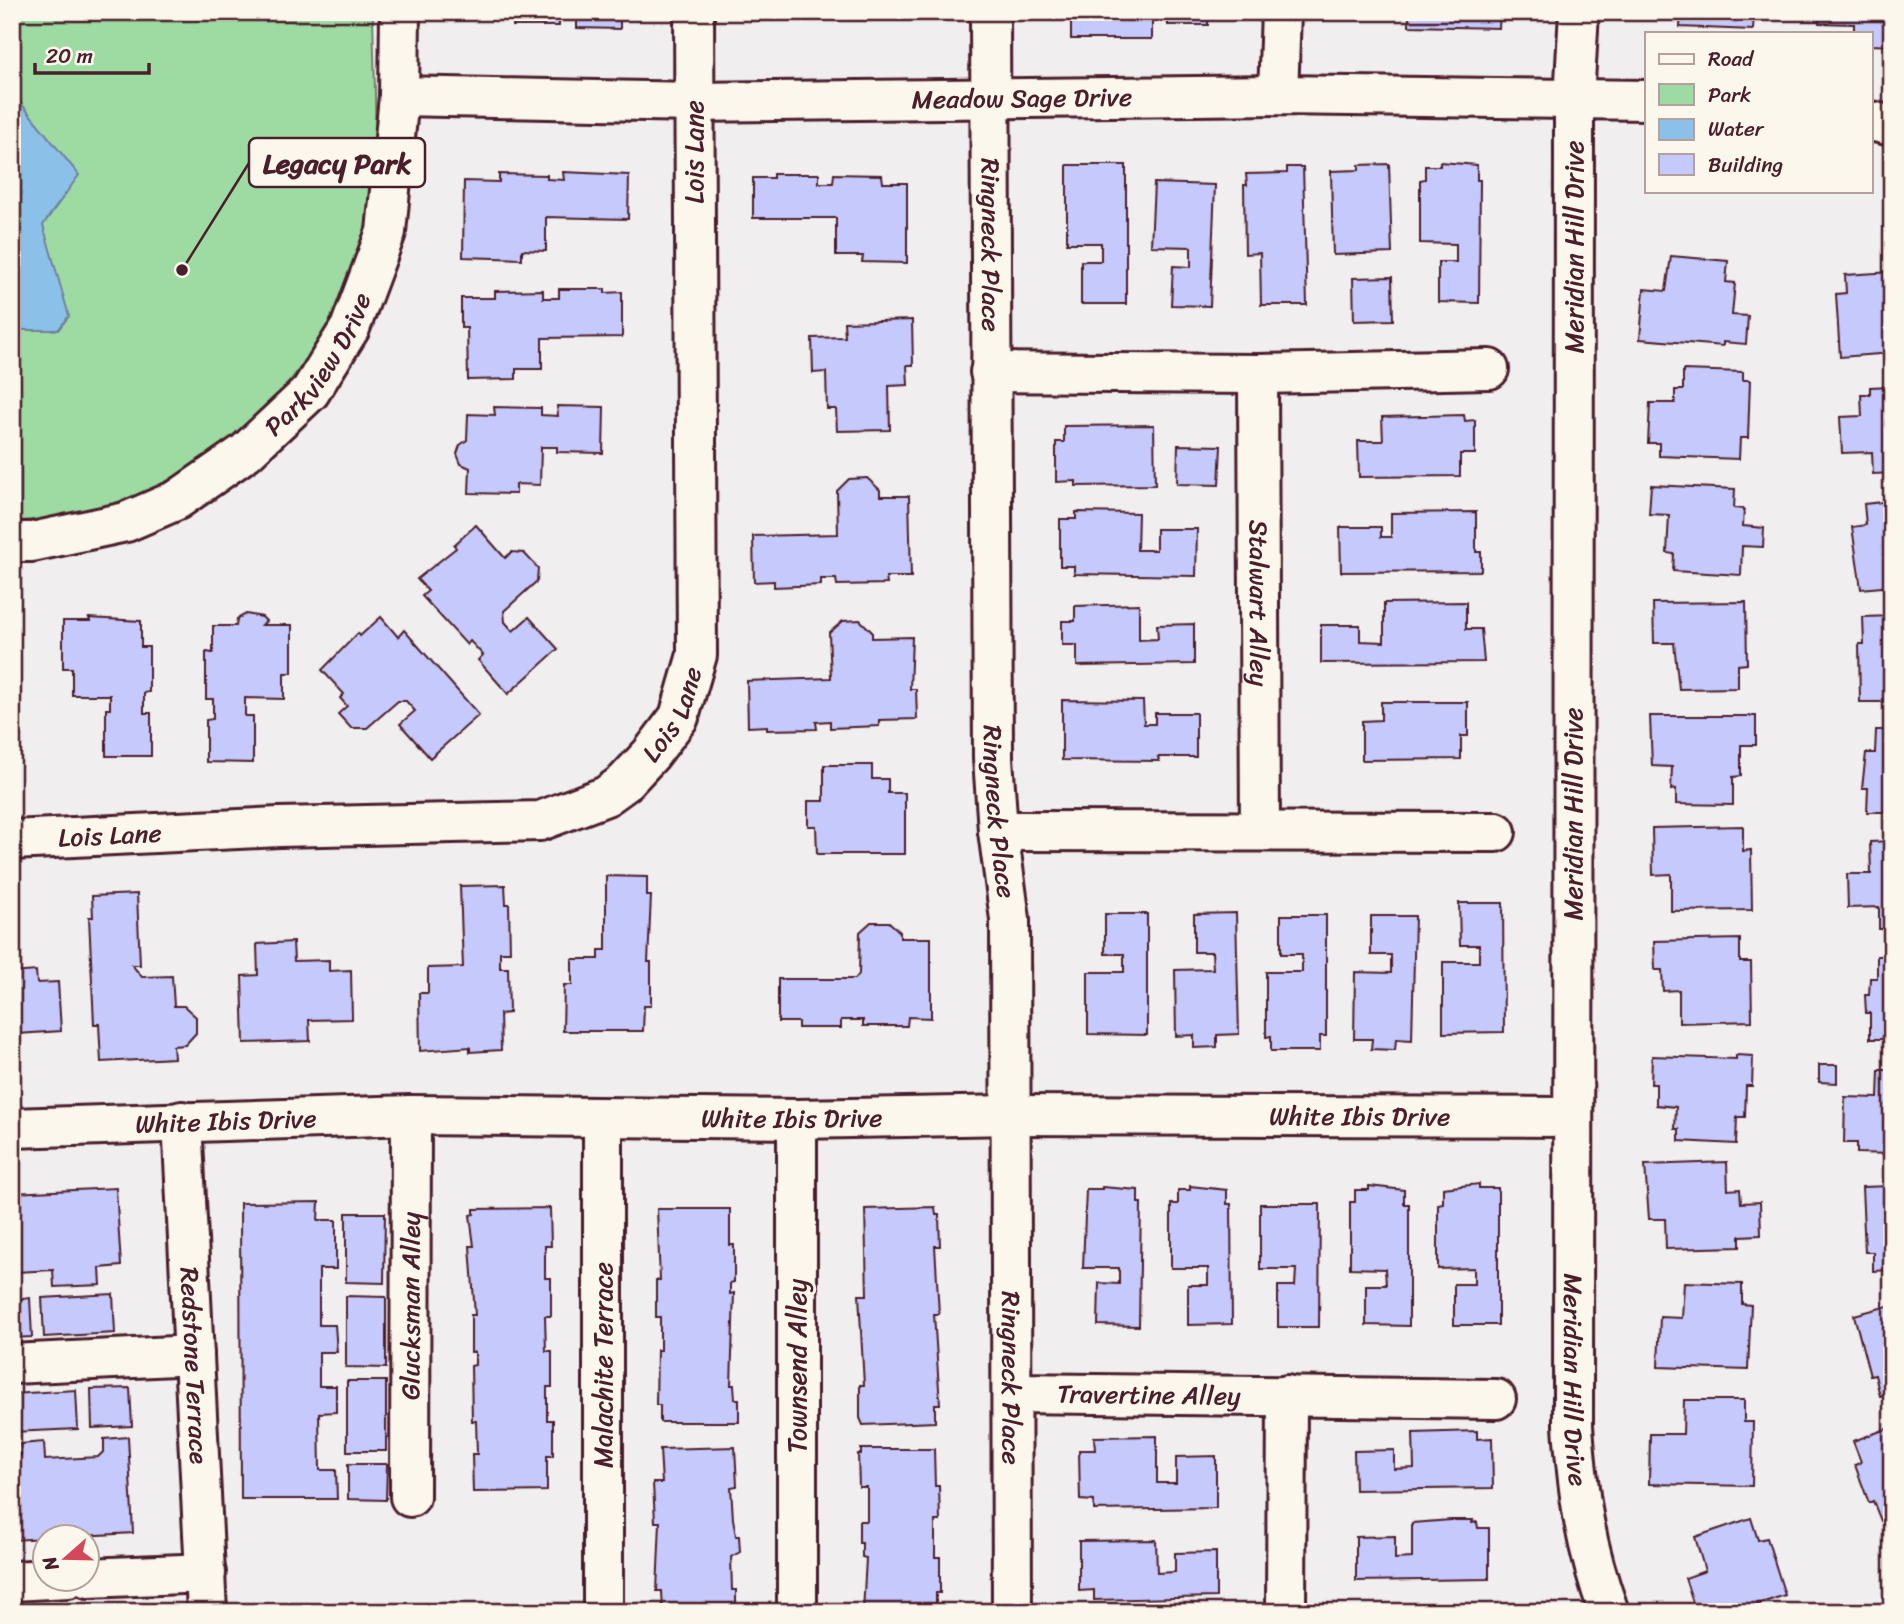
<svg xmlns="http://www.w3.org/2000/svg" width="1904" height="1624" font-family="Sriracha,sans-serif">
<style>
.green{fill:#9ddba3;stroke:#747d67;stroke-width:2}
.water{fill:#8bc1e8;stroke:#71809c;stroke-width:2}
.building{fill:#c6c9fc;stroke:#4a1f2b;stroke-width:2}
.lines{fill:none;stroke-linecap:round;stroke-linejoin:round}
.minor-casing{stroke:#4a1f2b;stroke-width:44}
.minor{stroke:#fbf7ec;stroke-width:38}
.labels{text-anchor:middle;stroke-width:6;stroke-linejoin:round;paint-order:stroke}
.street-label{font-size:26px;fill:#4a1f2b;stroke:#fbf7ec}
.leader{fill:none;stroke:#4a1f2b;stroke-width:2.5}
.callout-dot{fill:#4a1f2b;stroke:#fbf7ec;stroke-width:2.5}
.callout{fill:#fbf7ec;stroke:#4a1f2b;stroke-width:2.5}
.callout-label{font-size:28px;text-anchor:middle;font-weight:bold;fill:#4a1f2b}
</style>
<rect width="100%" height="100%" fill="#f0eeef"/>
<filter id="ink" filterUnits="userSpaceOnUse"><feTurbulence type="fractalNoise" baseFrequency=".0143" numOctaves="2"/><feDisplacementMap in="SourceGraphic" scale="14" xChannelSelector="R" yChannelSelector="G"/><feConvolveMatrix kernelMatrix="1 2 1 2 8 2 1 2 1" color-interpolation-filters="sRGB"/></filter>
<g filter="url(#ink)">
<path class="green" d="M12,12H373C374,75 379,140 370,203C345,375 187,518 12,521Z"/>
<path class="water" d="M12,92L79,175L43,225L69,316L58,330H12Z"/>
<g class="building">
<path d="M487,12H620V29L577,28V17H559V26H513V18H487Z"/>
<path d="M839,12H872L868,20L848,19Z"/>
<rect x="1071" y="12" width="81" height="27"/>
<rect x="1168" y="12" width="40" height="13"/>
<path d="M1409,12H1500L1499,28L1409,26Z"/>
<path d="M1681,12H1754L1753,30L1680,27Z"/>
<path d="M1820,12H1892V46L1872,45L1871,33H1854V24L1819,23Z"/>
<path d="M1440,162L1477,165V180H1480L1479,303L1438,302V262H1456V244L1420,243V180L1425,179V166H1440Z"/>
<path d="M1389,164L1392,253L1333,255L1331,171L1359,170V165Z"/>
<path d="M1067,165H1126V304H1081V261H1101V243H1067Z"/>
<path d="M1287,167H1303L1307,305H1261L1260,253L1245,254L1244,185H1247L1246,174L1287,173Z"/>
<path d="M563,172L629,175L628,219L546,217V251L522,250V259L463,257L464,181L499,182V174L547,175V179L564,180Z"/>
<path d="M773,174H819V183H833L834,174L882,175L883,183H907V263L862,262L863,256H836V218H753V178H773Z"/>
<path d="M1154,183L1215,185L1210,306L1171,305L1173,266L1191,267V247L1151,246Z"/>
<path d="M1671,256L1728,261L1726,282L1735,283L1732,315L1748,316L1746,344L1723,342V346L1640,339L1644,289L1666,291Z"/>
<path d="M1892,272V353L1840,357L1836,294L1846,293L1845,275Z"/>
<path d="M1392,277L1393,320L1354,321L1353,278Z"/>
<path d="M559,289H605V293L622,292V337L542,338V369H516V379L468,380L467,328H461V298H495V291L543,290V298H559Z"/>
<path d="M912,320L913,365H907L908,385L889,386L890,430L837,431L836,409H827L826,372L813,373L812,338L845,337L844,322Z"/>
<path d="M1683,370L1743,372V380H1750L1748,438H1740L1739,459L1659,456V443H1648L1650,403H1675V390H1683Z"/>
<path d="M1892,386V473L1873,474L1872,452L1842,453L1840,417L1862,416L1861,394H1870V387Z"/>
<path d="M557,406L604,407L603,453L557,452V447H541L540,485L516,484V494L469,493L470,468L461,464L457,454L460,445L467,440L468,414L495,415L494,407L541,408V415L558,416Z"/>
<path d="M1464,415L1465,421L1475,420V454H1460V476L1359,477L1358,441H1383L1382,417Z"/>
<path d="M1154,425L1155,485L1076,486V481L1056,482V442H1064V426Z"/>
<path d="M1178,445L1221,446L1219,485L1177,484Z"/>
<path d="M867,478L880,490V496H909L911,577H886L887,584L837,585L836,579H821V585L774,587V581L754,582L753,536L838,534L837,491L849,479Z"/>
<path d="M1651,485L1735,489L1734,508L1744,509L1743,526L1764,528L1763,547L1742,546L1741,575L1673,571L1674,554L1667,553L1669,515L1649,514Z"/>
<path d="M1892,501V586L1861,589L1852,527L1866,525L1864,504Z"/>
<path d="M1076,512L1138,513L1137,550H1156V529H1197L1196,576L1074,574V566H1060V519H1076Z"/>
<path d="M1476,512V552H1481V571L1341,572L1340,527H1381V537H1391V513Z"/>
<path d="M476,525L505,558L512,552L524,553L538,568L537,581L504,611L505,622L513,631L529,617L558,649L508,694L478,660L483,655L470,641L467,645L422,596L428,591L417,579L456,548L454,545Z"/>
<path d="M1466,602V629H1481L1484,662L1321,663V625H1360V641L1384,642V603Z"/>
<path d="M1746,602L1747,664L1738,665V688L1679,689L1674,643H1654L1653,603Z"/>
<path d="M1139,604V640L1158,639L1157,625L1194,624V664L1077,666V645H1062V621H1075V606Z"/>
<path d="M246,614L262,617L266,621L262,625H292V673H284V699L245,698V716H253V763L206,762V720L213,719V699H206V652L213,653V626H236L237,619Z"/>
<path d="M1892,616V702H1860L1859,644H1864L1863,617Z"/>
<path d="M381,617L398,637L404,630L479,715L430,758L400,724L415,711L406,701H398L367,728H351L338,714L347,706L340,698L344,694L322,670L358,633L360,636Z"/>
<path d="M89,618L141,621V647H149V692L144,693V713H151V756H106V709H110V695H72V668H63V621H90Z"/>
<path d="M860,620L872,632V638L912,637L910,689H916L917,719L879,720V726L830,728V721L816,722L817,729L767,730V726L748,727L747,681L831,678L829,633L843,621Z"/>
<path d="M1062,700L1143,701L1144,724H1155V713H1196V757H1158L1159,761L1062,760Z"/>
<path d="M1381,702H1468V736H1461V759L1362,760V721L1381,720Z"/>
<path d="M1650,716H1756V745H1741V776L1733,777V805L1676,804V789L1671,790L1672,767L1652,766Z"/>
<path d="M1876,730H1892V812H1867L1868,788H1862L1866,753H1875Z"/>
<path d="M824,765H872V779H888V793H905V854H817L816,826H808V801H824Z"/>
<path d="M1743,826V851L1751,850L1752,910L1671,911V874L1653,875L1652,828Z"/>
<path d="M1892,841V929H1879V907L1848,908L1847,874H1871L1870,842Z"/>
<path d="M606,876L647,877V896H651L648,962H651V1006H644L643,1031H563L564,985H572V959H599V950H606Z"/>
<path d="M505,885L506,904H509L510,952H500V968H508L509,1013L500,1014L501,1050L470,1052V1047L420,1051L419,993H428V968L463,967L460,886Z"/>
<path d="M137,894L140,965H132L142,977L172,976L174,1006H184L196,1017V1033L185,1045L173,1046L174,1058L101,1062L99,1024H94L89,917H93L92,896Z"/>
<path d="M1459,903H1503L1504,1032L1443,1033V962H1479V945H1460Z"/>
<path d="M1236,913L1239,1034L1217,1035V1047L1194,1048V1035L1176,1036L1175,970L1213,969L1212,952H1194V914Z"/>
<path d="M1105,914H1147V1035L1088,1034V972H1124V954H1105Z"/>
<path d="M1281,915H1326V1036H1320V1051H1271V1036L1266,1037V972H1302V954H1281Z"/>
<path d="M1371,916H1415L1412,1040L1396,1039L1395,1050L1371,1049L1372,1039H1354L1355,972L1391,973V955H1371Z"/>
<path d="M871,922H889L900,932V938H931V1018L908,1017L907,1026H863V1020H841V1028H798V1022H778V979H855L859,974L860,932Z"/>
<path d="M1740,939V962H1751L1752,1021L1679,1023V990L1663,991L1662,970H1655L1654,941Z"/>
<path d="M293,942L294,961L329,960V971L351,970L352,1019L309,1020L310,1041L244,1043L242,976L258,975L257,944Z"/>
<path d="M1877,956H1892V1039H1870V1013H1866L1865,995H1869L1870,978H1877Z"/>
<path d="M36,971L37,983L58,982L61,1031L18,1034L19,1051L12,1052V973Z"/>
<path d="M1736,1055L1753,1056L1752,1086H1746L1745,1117H1737L1736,1144L1679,1141V1129H1675L1676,1107L1656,1105V1084H1651L1652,1056L1736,1059Z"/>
<path d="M1819,1065H1837V1083L1819,1082Z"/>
<path d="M1879,1070H1892V1154L1857,1153V1143H1844L1845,1097L1878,1098Z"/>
<path d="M1727,1162L1728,1190L1740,1189L1741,1203L1760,1202L1761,1235L1740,1236V1247L1666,1249L1665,1219H1649L1645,1165Z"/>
<path d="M1479,1184V1188H1498V1325H1454V1284H1474V1268L1438,1269V1204L1443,1203V1188Z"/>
<path d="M1190,1186L1227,1190V1204H1231L1232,1324L1188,1325V1285H1208V1268H1171V1204H1178V1190H1190Z"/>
<path d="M1369,1186L1404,1190V1204H1409V1326L1366,1325V1285H1386L1385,1269L1350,1268V1202H1355V1190H1369Z"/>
<path d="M1892,1186V1270L1873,1271V1252H1865L1862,1187Z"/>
<path d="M1102,1187L1138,1190V1203H1141L1139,1326L1098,1325L1099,1283L1119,1284V1268H1083L1086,1189H1102Z"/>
<path d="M116,1188L121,1266L100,1268L101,1285L54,1287L53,1270L16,1272L17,1289H12V1193Z"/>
<path d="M319,1202L318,1220H336V1269H319V1325H335L337,1352H319V1386H336V1412L319,1413L320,1470H336L337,1499H241L240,1203Z"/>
<path d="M1260,1204H1320L1319,1327H1278V1286H1295L1296,1269H1260Z"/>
<path d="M935,1207L936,1215H939L940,1246H935L939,1314H934L940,1404H935V1422L863,1425L860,1418V1385H864L859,1295H867L865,1209Z"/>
<path d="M550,1208L551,1246H545V1278H551V1316H545L546,1351H552V1387H547V1420H553V1456H547V1491L473,1492L472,1454H477L476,1421H472L471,1366L475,1365V1352H471V1315H475L470,1246H474L470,1215L474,1214V1209Z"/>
<path d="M657,1209H730V1245H734V1282L730,1283V1294L734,1293L731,1385H734L735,1399H739V1422H660V1405H656L657,1350H660V1317H656V1280H660Z"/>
<path d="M346,1213H385L384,1283L346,1282Z"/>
<path d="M1684,1282L1742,1284V1304L1751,1305L1748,1370L1658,1367L1660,1317L1682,1318Z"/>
<path d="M113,1294L115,1333L44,1337L42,1298Z"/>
<path d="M346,1296L386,1297V1368L346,1367Z"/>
<path d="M30,1298L32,1337L12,1338V1300Z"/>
<path d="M1892,1305V1393L1880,1396L1875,1375L1870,1376L1854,1315Z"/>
<rect x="347" y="1381" width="39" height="70"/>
<path d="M130,1388L132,1426L92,1428L91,1389Z"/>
<path d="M76,1390L78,1429L12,1432V1394Z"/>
<path d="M1684,1400H1744V1422H1753L1752,1486L1649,1484L1650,1434H1683Z"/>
<path d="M1892,1427V1517L1881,1521L1873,1501L1869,1503L1855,1465L1861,1462L1853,1441Z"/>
<path d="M1477,1431V1439L1492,1438L1493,1488L1355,1490L1354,1451L1394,1450V1469L1414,1468L1413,1433Z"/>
<path d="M1157,1436V1483H1176V1457L1216,1456V1508L1094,1510V1501L1080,1500L1079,1450H1095L1094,1437Z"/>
<path d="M128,1437L133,1533L12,1540V1462L21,1455L20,1444L44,1442L45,1460L98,1457L104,1451V1439Z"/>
<path d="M735,1447L737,1486L731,1487L733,1519L736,1536H739L740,1552L731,1557L732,1590H736V1606L743,1605V1612H663L662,1591H657L660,1522H655L653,1483H662L660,1449Z"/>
<path d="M861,1449H934L935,1486H939L940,1521H935V1557H940V1593H936V1612H863L866,1558L862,1557V1543H859V1521H867V1487H859L858,1454H861Z"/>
<path d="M348,1464H387L386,1500L348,1499Z"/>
<path d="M1751,1518L1758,1540L1767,1538L1785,1595L1735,1612H1696L1685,1578L1705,1571L1695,1537Z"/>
<path d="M1451,1520H1473L1472,1523L1477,1522L1478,1528H1489V1579L1356,1581V1537L1395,1536V1559L1412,1558V1523Z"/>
<path d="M1156,1540L1157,1573L1175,1572V1553L1216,1552V1597L1094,1600V1590L1079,1591V1541Z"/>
<path d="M312,1608L379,1612V1608L419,1609V1612H275L312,1611Z"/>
<path d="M488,1608V1612H505H436Z"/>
<path d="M1477,1609V1612H1355Z"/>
</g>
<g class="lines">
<defs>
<g id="minor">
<path id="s1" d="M990,12L993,758L998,831L1010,919L1012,1612"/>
<path id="s2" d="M1579,12L1574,99L1573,1426C1578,1495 1585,1546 1609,1612"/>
<path d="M1278,95L1281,12"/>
<path id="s3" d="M399,96L694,102L1278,95L1647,100"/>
<path d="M1871,121L1892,126"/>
<path d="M990,372L1258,374L1489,369"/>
<path id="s4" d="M1258,374L1260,831"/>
<path id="s5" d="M12,542H32L126,522L177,500L246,452L310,392L350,328L386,232L399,96L400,12"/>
<path d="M998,831L1496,832"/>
<path id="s6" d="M12,840L279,827L540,821L606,796L624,783L651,754L679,717L697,655L694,12"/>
<path d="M797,1119V1612"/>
<path id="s7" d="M182,1121L207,1612"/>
<path id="s8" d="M12,1128L411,1115L797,1119L1013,1115L1572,1117"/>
<path d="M12,1364L194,1355"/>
<path id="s9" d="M1013,1393L1496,1399"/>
<path id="s10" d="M410,1497L411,1115"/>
<path d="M88,1578L206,1573"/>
<path d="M12,1581L68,1578"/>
<path d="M603,1612V1119"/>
<path d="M1286,1612L1287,1395"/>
</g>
</defs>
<use href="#minor" class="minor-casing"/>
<use href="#minor" class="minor"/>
</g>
</g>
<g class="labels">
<g class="street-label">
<text dy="9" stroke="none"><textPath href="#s3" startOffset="623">Meadow Sage Drive</textPath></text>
<text transform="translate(694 152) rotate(-90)" y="9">Lois Lane</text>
<text dy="9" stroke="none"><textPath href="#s1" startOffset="233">Ringneck Place</textPath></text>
<text transform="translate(1574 247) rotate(-90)" y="9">Meridian Hill Drive</text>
<text dy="9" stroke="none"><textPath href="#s5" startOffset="371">Parkview Drive</textPath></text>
<text dy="9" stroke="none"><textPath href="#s4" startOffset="229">Stalwart Alley</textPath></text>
<text dy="9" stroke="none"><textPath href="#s6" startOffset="707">Lois Lane</textPath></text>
<text dy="9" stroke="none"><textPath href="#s1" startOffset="800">Ringneck Place</textPath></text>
<text transform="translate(1573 814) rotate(-90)" y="9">Meridian Hill Drive</text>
<text dy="9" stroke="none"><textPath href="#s6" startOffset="98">Lois Lane</textPath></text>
<text dy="9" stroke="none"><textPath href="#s8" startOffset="1348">White Ibis Drive</textPath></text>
<text dy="9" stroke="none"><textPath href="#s8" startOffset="780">White Ibis Drive</textPath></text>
<text dy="9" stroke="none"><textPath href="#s8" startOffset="214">White Ibis Drive</textPath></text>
<text dy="9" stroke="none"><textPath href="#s10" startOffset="191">Glucksman Alley</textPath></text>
<text transform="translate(603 1365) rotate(-90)" y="9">Malachite Terrace</text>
<text dy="9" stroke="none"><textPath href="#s7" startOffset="245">Redstone Terrace</textPath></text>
<text transform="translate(797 1366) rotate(-90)" y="9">Townsend Alley</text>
<text dy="9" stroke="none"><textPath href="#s1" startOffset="1367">Ringneck Place</textPath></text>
<text dy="9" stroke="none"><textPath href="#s2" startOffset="1368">Meridian Hill Drive</textPath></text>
<text dy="9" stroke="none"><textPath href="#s9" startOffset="136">Travertine Alley</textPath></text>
</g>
</g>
<path class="leader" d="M182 270L249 163"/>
<circle class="callout-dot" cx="182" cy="270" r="7"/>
<rect class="callout" x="249" y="138" width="176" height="49" rx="7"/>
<g class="callout-label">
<text x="337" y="173">Legacy Park</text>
</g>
<rect width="1904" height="1624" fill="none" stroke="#fbf7ec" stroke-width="42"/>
<rect x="21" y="21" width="1862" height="1582" fill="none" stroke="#4a1f2b" stroke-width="2.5" filter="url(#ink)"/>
<rect x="1645" y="32" width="228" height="161" fill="#fbf7ec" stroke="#b4a19f" stroke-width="2"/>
<rect x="1659" y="54" width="35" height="10" fill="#fbf7ec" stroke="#b4a19f" stroke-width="2"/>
<text x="1708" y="66" font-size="21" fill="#4a1f2b">Road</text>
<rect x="1659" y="84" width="35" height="21" fill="#9ddba3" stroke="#b4a19f" stroke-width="2"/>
<text x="1708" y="102" font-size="21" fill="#4a1f2b">Park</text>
<rect x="1659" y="119" width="35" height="21" fill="#8bc1e8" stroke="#b4a19f" stroke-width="2"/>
<text x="1708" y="136" font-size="21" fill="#4a1f2b">Water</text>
<rect x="1659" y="154" width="35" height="21" fill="#c6c9fc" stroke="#b4a19f" stroke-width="2"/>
<text x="1708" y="172" font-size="21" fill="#4a1f2b">Building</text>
<g transform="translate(66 1558) rotate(250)"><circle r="33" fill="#fbf7ec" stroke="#b4a19f" stroke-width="2"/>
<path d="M0-5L12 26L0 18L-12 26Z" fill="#d1495b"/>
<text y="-10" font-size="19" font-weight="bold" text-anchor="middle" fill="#4a1f2b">N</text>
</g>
<path d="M35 63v10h114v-10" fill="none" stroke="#4a1f2b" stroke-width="3.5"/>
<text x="46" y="63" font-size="21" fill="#4a1f2b" stroke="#fbf7ec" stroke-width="5" paint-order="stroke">20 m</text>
</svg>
